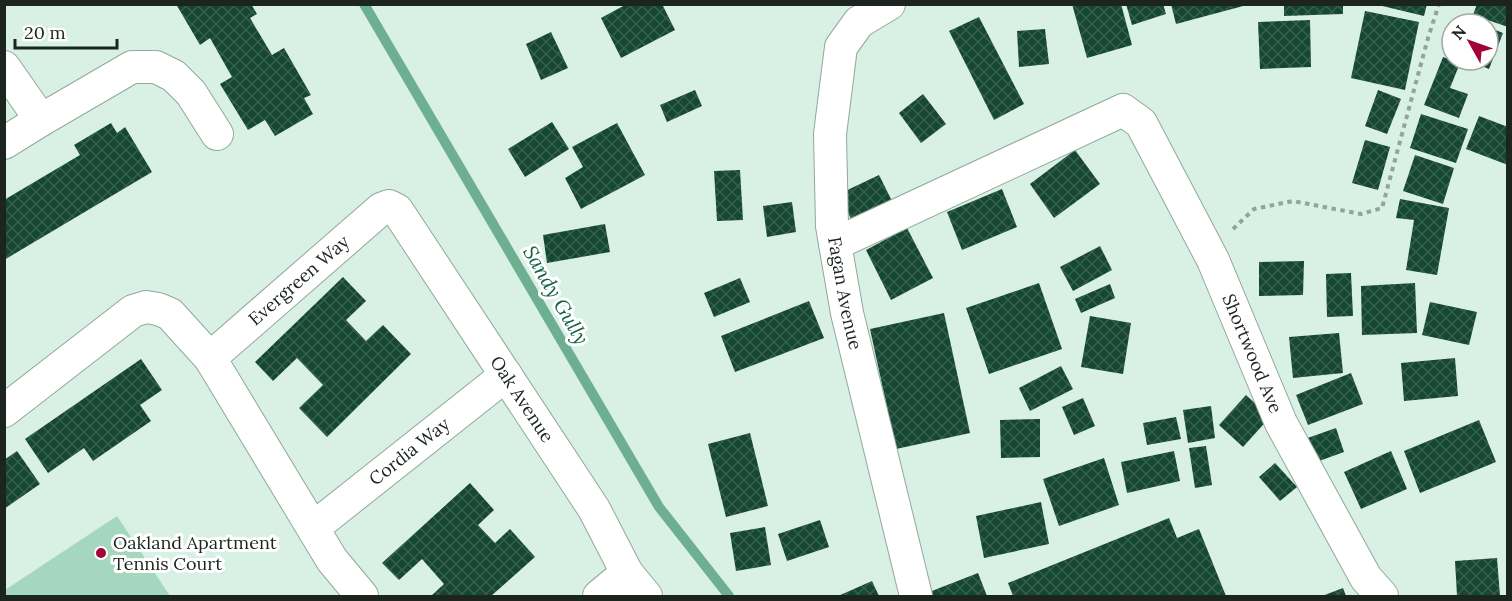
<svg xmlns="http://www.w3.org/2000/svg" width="1512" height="601" font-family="Lora,serif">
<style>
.green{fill:#a4d7be}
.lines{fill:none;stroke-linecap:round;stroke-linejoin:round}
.stream{stroke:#6faf91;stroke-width:10}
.building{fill:url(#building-cross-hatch)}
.minor-casing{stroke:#92a89c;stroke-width:34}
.path{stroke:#92a49a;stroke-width:4;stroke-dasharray:4.5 4.5;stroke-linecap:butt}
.minor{stroke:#fff;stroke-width:32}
.poi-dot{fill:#a20338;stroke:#fff;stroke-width:2}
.labels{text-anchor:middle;stroke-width:6;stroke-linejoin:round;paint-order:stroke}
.street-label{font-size:18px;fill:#1b241f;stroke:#fff}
.poi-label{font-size:18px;fill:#1b241f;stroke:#fff;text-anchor:start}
.water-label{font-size:20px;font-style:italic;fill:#146246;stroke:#fff}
</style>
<defs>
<pattern id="building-cross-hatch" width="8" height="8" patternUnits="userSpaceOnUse" patternTransform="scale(1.5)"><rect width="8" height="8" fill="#154733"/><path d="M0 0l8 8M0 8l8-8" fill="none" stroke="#365f4e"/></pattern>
</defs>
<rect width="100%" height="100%" fill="#d9f0e4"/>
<path class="green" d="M117,516L170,596H5V590Z"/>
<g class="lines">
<path class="stream" d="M364,4L659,507L729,596"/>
</g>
<g class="building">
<path d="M176,4H251L257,14L250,18L272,55L284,48L311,95L304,98L313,114L275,136L265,120L248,130L220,84L232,77L210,38L200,45Z"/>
<path d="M627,4H662L675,30L621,58L601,18Z"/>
<path d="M1072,4H1121L1132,45L1087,58Z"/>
<path d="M1126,4H1163L1166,14L1132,25Z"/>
<path d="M1171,4H1247V5L1176,24Z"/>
<path d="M1284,4H1343V14L1284,16Z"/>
<path d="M1374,4H1427L1424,16Z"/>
<path d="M1477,4H1508V27L1473,15Z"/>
<path d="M1365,11L1419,22L1405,90L1351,78Z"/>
<path d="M979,17L1024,104L994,120L949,31Z"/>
<path d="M1310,20L1311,67L1260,69L1258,22Z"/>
<path d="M1488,27L1503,33L1489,69L1467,60H1488Z"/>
<path d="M1045,29L1049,64L1019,67L1017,31Z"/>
<path d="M551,32L568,68L541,80L526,44Z"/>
<path d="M1443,57L1460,63L1450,88L1468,94L1459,118L1424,105Z"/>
<path d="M695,90L702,106L667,122L660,105Z"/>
<path d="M1378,90L1401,99L1387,134L1365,126Z"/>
<path d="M923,94L946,124L921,143L899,113Z"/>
<path d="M1421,114L1468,129L1456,163L1410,148Z"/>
<path d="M1479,116L1508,127V165L1466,149Z"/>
<path d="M552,122L569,149L525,177L508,149Z"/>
<path d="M111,123L117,133L125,127L152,172L4,260V200L80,155L74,145Z"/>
<path d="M617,123L645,175L581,209L565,178L583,167L572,147Z"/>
<path d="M1365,140L1390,147L1378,190L1352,183Z"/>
<path d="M1075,150L1100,184L1054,218L1030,184Z"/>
<path d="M1415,155L1454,168L1443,204L1403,191Z"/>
<path d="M740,170L743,220L717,221L714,171Z"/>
<path d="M879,175L893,203L853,223L839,194Z"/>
<path d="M1002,189L1017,227L962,250L947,212Z"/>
<path d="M1400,199L1449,208L1437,275L1406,270L1414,220L1396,218Z"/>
<path d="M792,202L796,232L767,237L763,206Z"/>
<path d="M605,224L610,252L547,263L543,235Z"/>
<path d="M907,228L933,278L891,300L866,250Z"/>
<path d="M1100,246L1112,270L1073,291L1060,267Z"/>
<path d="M1304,261L1303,295L1259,296V262Z"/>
<path d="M1351,273L1353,316L1327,317L1326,274Z"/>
<path d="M343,277L366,301L346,320L366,341L383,325L411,354L327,437L299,408L323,385L297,358L273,381L255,362Z"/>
<path d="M740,278L750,302L714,317L704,293Z"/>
<path d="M1039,283L1062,349L989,374L966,308Z"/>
<path d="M1415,283L1417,333L1362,335L1361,286Z"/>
<path d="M1110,284L1115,298L1081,313L1075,299Z"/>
<path d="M809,301L824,338L735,372L721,336Z"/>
<path d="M1430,302L1477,312L1469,345L1422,335Z"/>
<path d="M944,313L970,433L896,449L870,329Z"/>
<path d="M1090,316L1131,323L1123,374L1081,367Z"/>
<path d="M1339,333L1343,373L1293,378L1289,337Z"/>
<path d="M1455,358L1458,396L1404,401L1401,363Z"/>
<path d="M141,359L162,390L140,405L151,421L93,461L84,448L48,473L25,439Z"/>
<path d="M1061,366L1073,389L1030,411L1019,388Z"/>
<path d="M1351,373L1363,404L1308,425L1296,395Z"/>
<path d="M1246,395L1270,417L1243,447L1219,425Z"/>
<path d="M1083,398L1095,426L1074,435L1062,407Z"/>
<path d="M1211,406L1215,438L1188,443L1183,410Z"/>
<path d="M1176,417L1181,439L1147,445L1143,423Z"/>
<path d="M1040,419V457L1001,458L1000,420Z"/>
<path d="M1479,420L1496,462L1420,493L1404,451Z"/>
<path d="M1336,428L1344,452L1308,465L1299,441Z"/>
<path d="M750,433L768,506L726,517L708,444Z"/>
<path d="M1206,446L1212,485L1195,488L1189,448Z"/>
<path d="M17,451L40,484L4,509V460Z"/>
<path d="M1174,451L1180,481L1127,493L1121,462Z"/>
<path d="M1391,451L1407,489L1361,509L1344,472Z"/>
<path d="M1104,458L1119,505L1059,526L1043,479Z"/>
<path d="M1275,463L1297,487L1280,501L1259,477Z"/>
<path d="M470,483L494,510L478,525L495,543L510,529L535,557L491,596H431L444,584L422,559L399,580L382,563Z"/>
<path d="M1041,502L1049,544L984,558L976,516Z"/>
<path d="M1169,518L1177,538L1199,529L1226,596H1013L1008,583Z"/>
<path d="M820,520L829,547L787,561L778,534Z"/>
<path d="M765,527L771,565L736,571L730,533Z"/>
<path d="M1497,558L1500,596H1457L1455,561Z"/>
<path d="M978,573L987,596H919Z"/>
<path d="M872,581L879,596H838Z"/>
<path d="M1343,588L1346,596H1322Z"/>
</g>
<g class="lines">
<defs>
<g id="minor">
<path id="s1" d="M889,4L859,22L841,47L830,134L832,226L847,313L916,596"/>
<path d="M4,67L41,120"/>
<path d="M4,143L41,120L132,67H156L174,76L191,93L217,134"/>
<path id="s2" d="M835,244L1123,110L1141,123L1213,260L1281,423L1366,578L1382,596"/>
<path id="s3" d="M210,358L381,209L389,206L397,210L594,509L627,573L646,596"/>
<path d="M4,411L133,311L146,307L158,309L170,314L210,358L332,560L362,596"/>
<path id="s4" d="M313,528L506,375"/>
<path d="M599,596L627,573"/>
</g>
</defs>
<use href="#minor" class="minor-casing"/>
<path class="path" d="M1233,229L1254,209L1293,201L1361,214L1382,208L1428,38L1439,4"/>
<use href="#minor" class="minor"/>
</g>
<circle class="poi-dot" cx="101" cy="553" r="6"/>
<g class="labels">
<g class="street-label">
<text dy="6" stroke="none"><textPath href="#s3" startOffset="118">Evergreen Way</textPath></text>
<text dy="6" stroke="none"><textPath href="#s1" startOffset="314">Fagan Avenue</textPath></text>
<text dy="6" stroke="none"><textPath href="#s2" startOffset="596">Shortwood Ave</textPath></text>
<text dy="6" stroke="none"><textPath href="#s3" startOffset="471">Oak Avenue</textPath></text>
<text dy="6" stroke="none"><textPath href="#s4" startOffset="123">Cordia Way</textPath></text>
</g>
<g class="poi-label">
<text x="113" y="549">Oakland Apartment<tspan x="113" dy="21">Tennis Court</tspan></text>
</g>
<g class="water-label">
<text transform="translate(556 295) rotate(60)" y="7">Sandy Gully</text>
</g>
</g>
<rect width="1512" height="601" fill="none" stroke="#1b241f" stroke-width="12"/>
<g transform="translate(1470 42) rotate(310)"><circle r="28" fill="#ffffff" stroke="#a4a7a5" stroke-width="1.5"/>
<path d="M0-4.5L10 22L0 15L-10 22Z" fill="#a20338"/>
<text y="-9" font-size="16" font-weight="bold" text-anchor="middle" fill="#1b241f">N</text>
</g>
<path d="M15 39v9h102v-9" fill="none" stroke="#1b241f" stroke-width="3"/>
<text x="24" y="39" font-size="18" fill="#1b241f" stroke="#ffffff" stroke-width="4.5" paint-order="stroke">20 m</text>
</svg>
